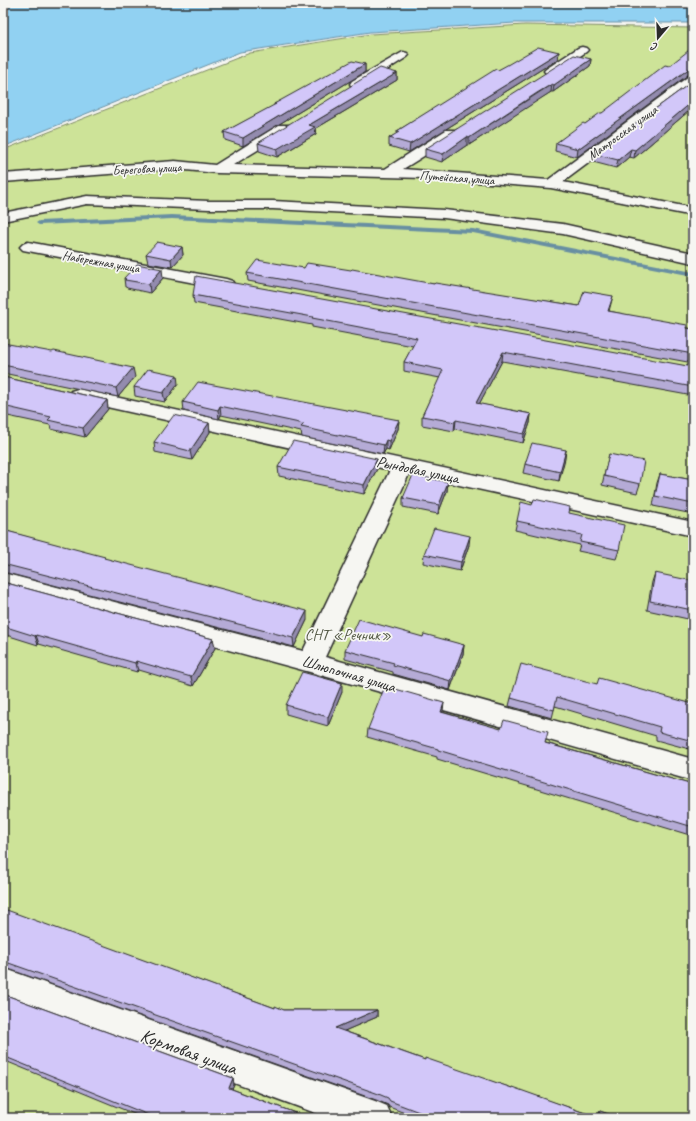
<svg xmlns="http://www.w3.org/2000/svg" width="696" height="1121" font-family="Caveat,sans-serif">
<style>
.green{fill:#cde398;stroke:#7c8762}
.water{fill:#91d1f2;stroke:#688fa2}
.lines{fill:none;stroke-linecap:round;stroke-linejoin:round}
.stream{fill:#688fa2;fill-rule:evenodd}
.minor-casing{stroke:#2b2b2b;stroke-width:3}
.minor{fill:#f6f6f2;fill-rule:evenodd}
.wall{fill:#b5abd6;stroke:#2b2b2b}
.shaded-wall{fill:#938bae;stroke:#2b2b2b}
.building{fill:#d2c7f9;stroke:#2b2b2b}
.labels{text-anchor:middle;stroke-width:3.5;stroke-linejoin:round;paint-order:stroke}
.far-street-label{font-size:13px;fill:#2b2b2b;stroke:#f6f6f2}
.street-label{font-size:16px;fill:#2b2b2b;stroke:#f6f6f2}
.park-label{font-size:16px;fill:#545946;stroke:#f6f6f2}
.near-street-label{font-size:19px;fill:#2b2b2b;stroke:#f6f6f2}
</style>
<rect width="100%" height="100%" fill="#f6f6f2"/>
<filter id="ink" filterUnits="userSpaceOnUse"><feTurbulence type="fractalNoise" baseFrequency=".025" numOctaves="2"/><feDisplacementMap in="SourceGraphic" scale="8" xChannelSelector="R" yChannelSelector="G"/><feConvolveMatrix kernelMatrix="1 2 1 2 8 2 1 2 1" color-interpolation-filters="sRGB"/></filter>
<g filter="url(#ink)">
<path class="green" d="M525,25L693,28V1118H3V150L250,53L371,34Z"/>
<path class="water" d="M3,3H693V23H515L370,32L240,52L3,147Z"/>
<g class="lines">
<path class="stream" d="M172,215L473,229L693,272V276L473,233L172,219L39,225L36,223L39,221Z"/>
<defs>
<g id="minor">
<path d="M582,47L586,48L588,50L586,52L554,73H546L544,71L546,69L578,48Z"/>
<path d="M403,52L407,53L409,55L407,57L360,87H352L350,84L352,81Z"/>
<path d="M693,75V85L563,182L693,208V216L551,188L426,178L217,173L175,169L3,182V174L175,161L215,165L279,125H289L290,128L289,131L233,165L385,169L446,130H456L458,133L456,136L403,169L548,180L689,76Z"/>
<path d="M87,196L209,201H273L444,210L563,224L693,253V263L563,234L444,218L273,209H209L87,204L3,221V213Z"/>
<path d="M28,242L226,279L232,281L234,284L232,287L226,289L23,250L20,247L23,244Z"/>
<path d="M78,389L693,522V536L409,474L325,657L693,759V781L310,672L3,589V573L303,651L390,470L71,399L69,395L71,391Z"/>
<path d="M3,968L375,1101L387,1106L392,1118H329L3,998Z"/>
</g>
</defs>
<use href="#minor" class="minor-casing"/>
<use href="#minor" class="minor"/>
</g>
<g class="wall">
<path d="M559,52L558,59L409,152L389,146V138L397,134V131L498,70Z"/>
<path d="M591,59L590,66L553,92H551L536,101L469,145H467L442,162L425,157V149Z"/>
<path d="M365,64V72L243,146L225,140L224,132L274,106V104Z"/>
<path d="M397,73V80L315,129L316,134L277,157L259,151L258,143Z"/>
<path d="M688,75L577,157L555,151L556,143L602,113Z"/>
<path d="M693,81V109L692,110H690L634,158L629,157L616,168L593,162L594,154Z"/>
<path d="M182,247L183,255L172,267L148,263L146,254Z"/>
<path d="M304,268L434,284L579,306L613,296L609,311L693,329V363L248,281L247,273Z"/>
<path d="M124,278H163L150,293L127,288L126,287H125Z"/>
<path d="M193,295L693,367V396L502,361L479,404L531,414L530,423L523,443L455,429L454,431L422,425V416L440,378L404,371V362L413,346L312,327V325L194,303Z"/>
<path d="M3,343L135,377L118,397L3,373Z"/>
<path d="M3,377L107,400L108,409L85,437L51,429L50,425L3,415Z"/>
<path d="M178,384L165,402L135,396L134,387Z"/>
<path d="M183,402L399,420L398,429L389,450L386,449L383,454L302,437L301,432L221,415L219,419L184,411Z"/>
<path d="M209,423L210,432L192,460L155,452L154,442Z"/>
<path d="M566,450L559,481L523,473L525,464Z"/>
<path d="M609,454L640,484L637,493L602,485Z"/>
<path d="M278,467L377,469L364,494L279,476Z"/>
<path d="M660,474L693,480V514L653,506L657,483Z"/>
<path d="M448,482L447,491L438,514L403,507V498Z"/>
<path d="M569,513L619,550L616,559L578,551L580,545L515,530L517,521Z"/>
<path d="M3,530L105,559L307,620L294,647L3,572Z"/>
<path d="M469,545L460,571L423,563L424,554Z"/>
<path d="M655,573L692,610L688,619L647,610L652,582Z"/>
<path d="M3,582L213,639L215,648L193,686L139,670L137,672L39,644L38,645L3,634Z"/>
<path d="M423,637L464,645L463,654L450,690L393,674V672L345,659V650Z"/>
<path d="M597,684L693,704V750L656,740V736L555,706L552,718L509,706L511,698Z"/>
<path d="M342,692L328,726L286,714V705Z"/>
<path d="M443,711L442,712L546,743L693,785V836L437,759V757L367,737L368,729Z"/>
<path d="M3,910L275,1008L284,1010H377V1017L344,1031L425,1060L512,1088L597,1117L600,1111L619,1118H418L389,1107L388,1105L376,1100L3,967Z"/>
<path d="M693,974V984H691Z"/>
<path d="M3,994L233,1078L234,1085L232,1089L303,1116V1118H144L3,1060Z"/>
</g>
<g class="shaded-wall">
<path d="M559,52L558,59L409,152L410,144Z"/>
<path d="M591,59L590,66L553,92L554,85Z"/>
<path d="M365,64V72L243,146V138Z"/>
<path d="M693,67V74L688,75L577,157L578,149L690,68Z"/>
<path d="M397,73V80L315,129L316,134L277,157V149L309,125Z"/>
<path d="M552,84L551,92L469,145V138Z"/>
<path d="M692,102L690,110L634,158L635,150Z"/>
<path d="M467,137V145L442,162L443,154Z"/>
<path d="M631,149L629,157L616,168L618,160Z"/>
<path d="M182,247L183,255L172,267L171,259Z"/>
<path d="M162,269L163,278L150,293L149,284Z"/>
<path d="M503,352L502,361L475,412L476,403Z"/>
<path d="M133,368L135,377L118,397L116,388Z"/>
<path d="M177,375L178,384L165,402L163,393Z"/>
<path d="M107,400L108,409L85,437L83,428Z"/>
<path d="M220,406L221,415L219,419L218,410Z"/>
<path d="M531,414L530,423L523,443L524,434Z"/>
<path d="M399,420L398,429L389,450V441Z"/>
<path d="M456,420L455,429L454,431L455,422Z"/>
<path d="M209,423L210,432L192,460L190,451Z"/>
<path d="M386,440V449L383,454L384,445Z"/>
<path d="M566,450L565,459L559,481L560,472Z"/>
<path d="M377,459V469L364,494V485Z"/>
<path d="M448,482L447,491L438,514L439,505Z"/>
<path d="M470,536L469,545L460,571L461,562Z"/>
<path d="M307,611V620L294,647L293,638Z"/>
<path d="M36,635L39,644L38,645L35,636Z"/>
<path d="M213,639L215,648L193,686L191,677Z"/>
<path d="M464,645L463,654L450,690L451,681Z"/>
<path d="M136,661L139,670L137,672L135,663Z"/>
<path d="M342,683V692L328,726V717Z"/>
<path d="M444,703L443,711L440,721L441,712Z"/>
<path d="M377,1010V1017L335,1035V1028Z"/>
<path d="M233,1078L234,1085L230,1094L229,1088Z"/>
</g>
<g class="building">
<path d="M538,47L559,52L410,144L389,138L399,132L397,131L496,69L498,70L509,64Z"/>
<path d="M693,47V67L690,68L578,149L556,143L583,123L585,124L600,113H602L665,65L669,66Z"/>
<path d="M574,55L591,59L554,85L552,84L537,93L469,138L467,137L443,154L425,149Z"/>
<path d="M352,61L365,64L243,138L224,132L276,104H274Z"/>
<path d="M380,68L397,73L309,125L315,127L277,149L258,143Z"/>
<path d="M693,81V102H692L635,150L631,149L618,160L594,154Z"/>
<path d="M157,242L182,247L171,259L146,254Z"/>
<path d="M257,260L304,268L307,263L351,270L352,269L434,284L435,283L579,306L584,291L613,296L608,311L687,325L686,328L693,329V354L247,273Z"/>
<path d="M137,264L162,269L149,284L125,280L126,279L124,278Z"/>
<path d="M196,276L693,367V387L503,352L476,403L531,414L524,434L456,420L455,422L422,416L443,370L404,362L417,338L312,318L313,317L193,295Z"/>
<path d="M3,343L52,352L54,351L133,368L116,388L3,365Z"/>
<path d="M148,369L177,375L163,393L134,387Z"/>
<path d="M3,377L107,400L83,428L48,420L51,417L3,406Z"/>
<path d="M198,382L399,420L389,441L386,440L384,445L301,427L304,424L220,406L218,410L183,402Z"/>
<path d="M174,415L209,423L190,451L154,442Z"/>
<path d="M293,441L377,459L364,485L278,467Z"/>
<path d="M532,443L566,450L560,472L525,464Z"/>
<path d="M609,454L644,461L640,484L604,476Z"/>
<path d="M660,474L693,480V504L655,496Z"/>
<path d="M413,475L448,482L439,505L403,498Z"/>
<path d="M534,499L570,507L569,513L624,525L619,550L580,542L582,535L517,521L521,502L532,505Z"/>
<path d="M434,528L470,536L461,562L424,554Z"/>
<path d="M3,530L105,557L104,558L307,611L293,638L3,564Z"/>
<path d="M655,573L693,581V599L692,610L650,601Z"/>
<path d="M3,582L213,639L191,677L136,661L135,663L36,635L35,636L3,626Z"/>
<path d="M359,619L423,637L424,634L464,645L451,681L393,665L394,663L345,650Z"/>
<path d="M521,664L597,684L599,678L693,704V741L659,732L660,727L557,697L554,710L511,698Z"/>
<path d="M302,672L342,683L328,717L286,705Z"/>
<path d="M385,686L444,703L441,712L501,729L504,720L548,732L545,743L693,785V827L438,750V749L368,729Z"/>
<path d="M4,909L275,1008V1006L284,1010H377L335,1028L425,1060V1058L512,1088V1087L599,1118L600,1111L619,1118H435L390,1101L388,1098L376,1093L3,961V910Z"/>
<path d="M3,994L233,1078L229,1088L303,1116L302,1118H303H156L3,1056Z"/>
</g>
</g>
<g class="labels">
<g class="far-street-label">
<text transform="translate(622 132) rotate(-36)" y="5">Матросская улица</text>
<text transform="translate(147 168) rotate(-3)" y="5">Береговая улица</text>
<text transform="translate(457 177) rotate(4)" y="5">Путейская улица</text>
<text transform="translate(101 261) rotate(10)" y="5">Набережная улица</text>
</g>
<g class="street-label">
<text transform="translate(418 469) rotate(12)" y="6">Рындовая улица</text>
<text transform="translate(349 673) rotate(16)" y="6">Шлюпочная улица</text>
</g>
<g class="park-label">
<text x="348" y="640">СНТ «Речник»</text>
</g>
<g class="near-street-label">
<text transform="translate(189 1051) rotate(20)" y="7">Кормовая улица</text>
</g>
</g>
<rect width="696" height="1121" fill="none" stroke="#f6f6f2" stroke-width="16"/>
<rect x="8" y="8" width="680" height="1105" fill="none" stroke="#2b2b2b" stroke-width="1.5" filter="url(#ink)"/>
<g transform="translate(658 38) rotate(199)" stroke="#f6f6f2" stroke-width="3" paint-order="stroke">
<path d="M0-3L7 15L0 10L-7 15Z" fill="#2b2b2b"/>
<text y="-6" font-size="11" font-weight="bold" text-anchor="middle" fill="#2b2b2b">С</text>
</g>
</svg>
